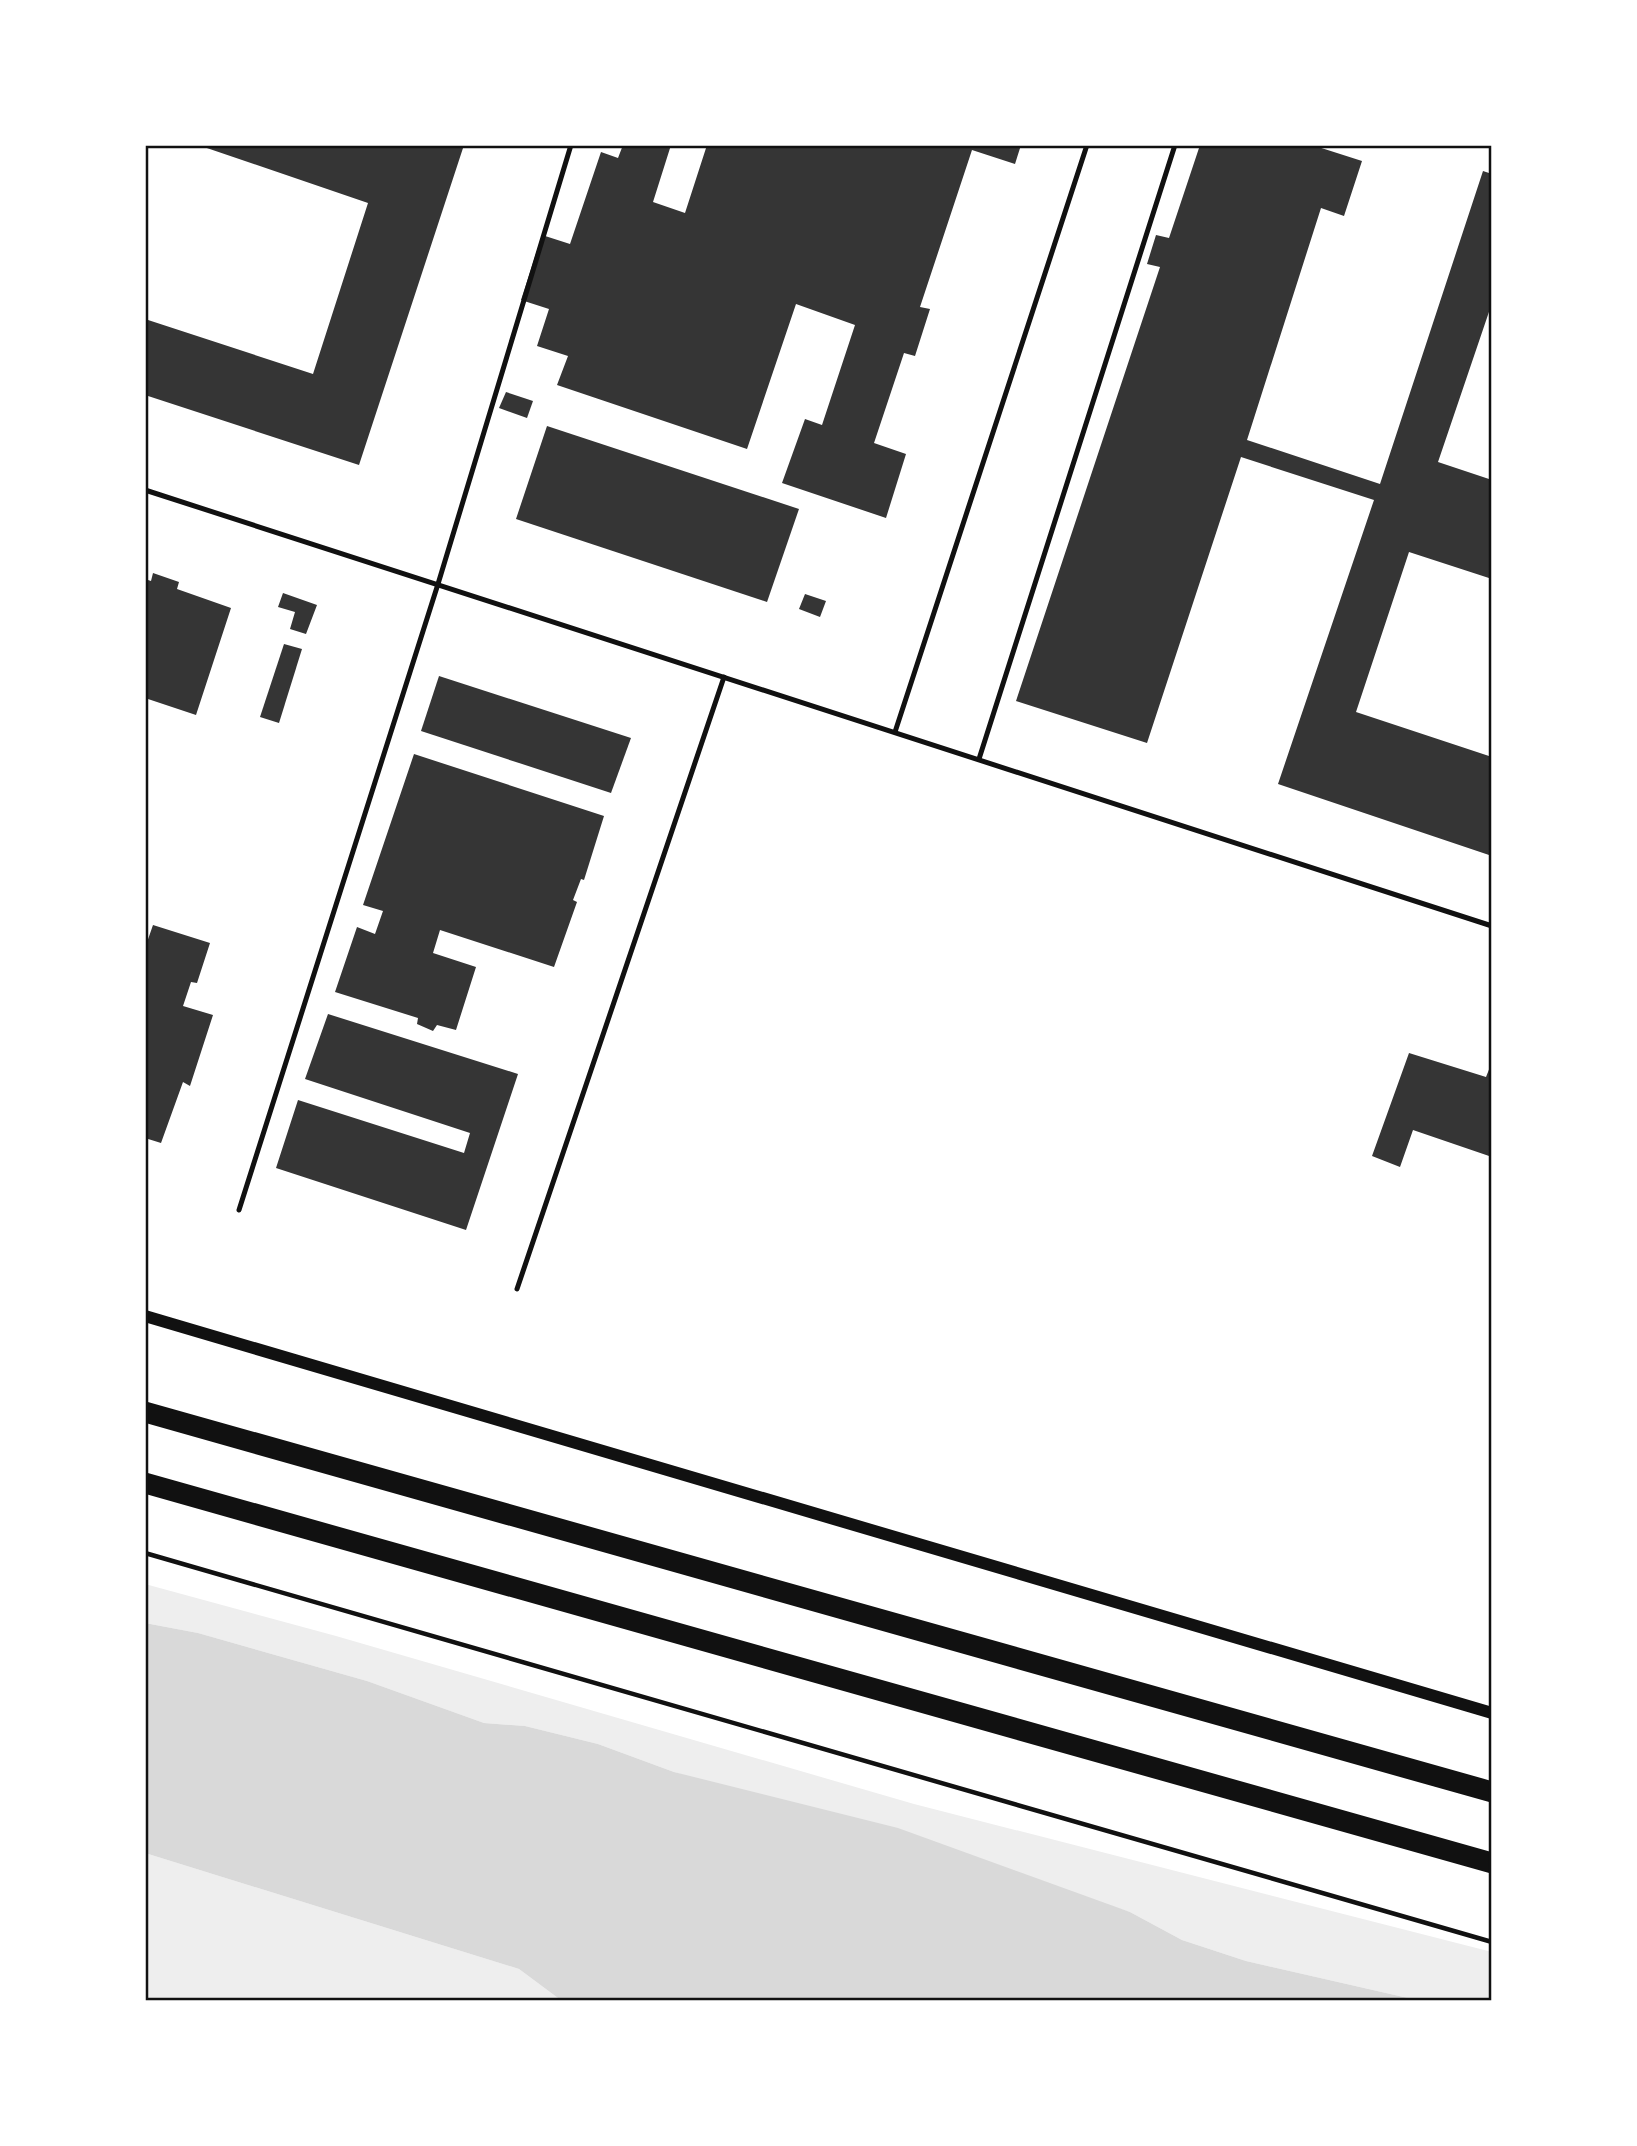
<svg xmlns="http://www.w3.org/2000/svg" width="1637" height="2146" font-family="'PT Sans Narrow',sans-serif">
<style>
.green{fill:#eee}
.water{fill:#d9d9d9}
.building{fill:#353535}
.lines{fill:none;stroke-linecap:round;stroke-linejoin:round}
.path{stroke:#111;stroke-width:4.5}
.service{stroke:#111;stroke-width:5}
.tertiary{stroke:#111;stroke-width:12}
.motorway{stroke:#111;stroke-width:21}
.neatline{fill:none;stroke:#111;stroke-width:2.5}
</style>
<rect width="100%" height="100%" fill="#fff"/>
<g class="green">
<path d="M145,1584L336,1636L914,1804L1492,1952V2001H1421L1246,1961L1182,1940L1130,1912L674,1772L598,1744L525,1726L484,1723L367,1681L198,1633L145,1623Z"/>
<path d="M145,1853L519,1969L562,2001H145Z"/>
</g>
<path class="water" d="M145,1623L198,1633L367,1681L484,1723L525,1726L598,1744L674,1772L898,1828L1130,1912L1182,1940L1246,1961L1421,2001H562L519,1969L145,1853Z"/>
<g class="building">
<path d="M198,145H464L359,465L145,395V319L313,374L368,203Z"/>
<path d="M623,145H671L653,202L685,213L707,145H1021L1015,164L972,150L920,307L930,309L915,356L904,353L874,443L906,454L886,518L782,483L805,419L822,425L855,325L796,304L747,449L557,385L568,356L537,346L549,309L521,300L542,235L570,244L601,152L618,158Z"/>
<path d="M1200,145H1312L1362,161L1344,216L1321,208L1247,440L1380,484L1483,171L1492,174V303L1438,462L1492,480V579L1409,552L1356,712L1492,757V856L1278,784L1374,500L1241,457L1147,743L1016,701L1160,267L1147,264L1156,235L1169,238Z"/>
<path d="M506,392L533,401L527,418L499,408Z"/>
<path d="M547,426L799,509L767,602L516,519Z"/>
<path d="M153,573L179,582L177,589L231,608L196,715L145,698V579L151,581Z"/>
<path d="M283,593L317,605L306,634L290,629L295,612L278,607Z"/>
<path d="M805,594L826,601L820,617L799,609Z"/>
<path d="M284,644L302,649L279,723L260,717Z"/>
<path d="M439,676L631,738L611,793L421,731Z"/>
<path d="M414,754L604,816L584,880L581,879L573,900L577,902L554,967L440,930L433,953L476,967L456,1030L437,1025L433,1031L417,1024L418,1018L335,992L357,927L375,934L383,911L363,905Z"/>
<path d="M153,925L210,943L197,983L191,982L183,1006L213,1015L190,1086L183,1082L161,1143L145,1138V948Z"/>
<path d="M328,1014L518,1074L466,1230L276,1168L298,1100L464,1153L470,1133L305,1079Z"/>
<path d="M1409,1053L1486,1077L1492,1062V1157L1413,1130L1400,1167L1372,1156Z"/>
</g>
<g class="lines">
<path class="path" d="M145,1553L1492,1942"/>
<g class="service">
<path d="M145,490L1492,926"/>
<path d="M895,732L1087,145"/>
<path d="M979,759L1175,145"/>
<path d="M239,1210L438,584L571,145"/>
<path d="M517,1289L724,677"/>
</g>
<path class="tertiary" d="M145,1316L1492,1713"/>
<g class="motorway">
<path d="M145,1412L1492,1792"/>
<path d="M145,1483L1492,1863"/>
</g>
</g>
<rect width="1637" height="2146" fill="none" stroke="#ffffff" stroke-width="294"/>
<rect x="147" y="147" width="1343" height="1852" class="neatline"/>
</svg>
